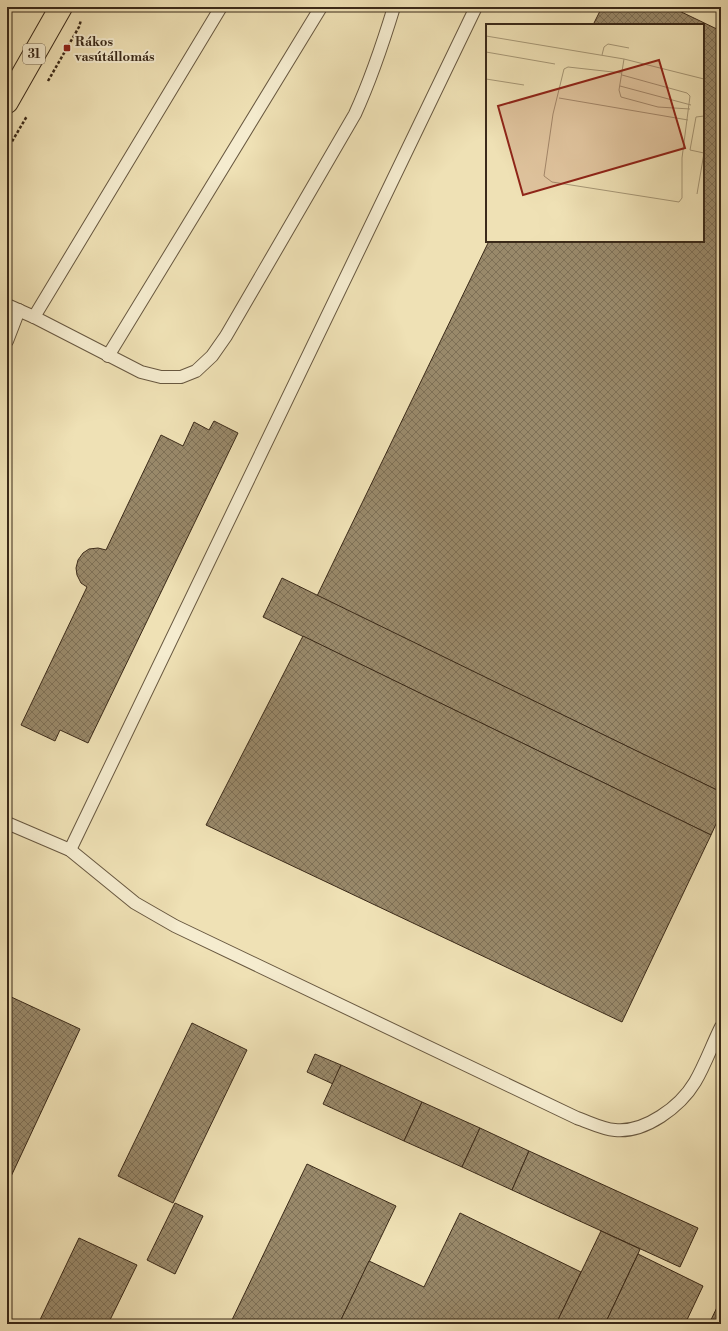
<svg xmlns="http://www.w3.org/2000/svg" width="728" height="1331" font-family="'Libre Bodoni',serif">
<style>
.building{fill:url(#building-cross-hatch);stroke:#3b2a19}
.lines{fill:none;stroke-linecap:round;stroke-linejoin:round}
.service-casing{stroke:#685840;stroke-width:14}
.primary-casing{stroke:#3b2a19;stroke-width:24}
.path{stroke:#3b2a19;stroke-width:2.5;stroke-dasharray:3 2;stroke-linecap:butt}
.service{stroke:#f5eccf;stroke-width:12}
.primary{stroke:#efe1b5;stroke-width:22}
.poi-dot{fill:#8f2418;stroke:#f5eccf;stroke-width:1.5}
.labels{text-anchor:middle;stroke-width:4;stroke-linejoin:round;paint-order:stroke}
.shield{fill:#f5eccf;stroke:#736450;stroke-width:1}
.shield-label{font-size:12px;font-weight:bold;fill:#3b2a19}
.poi-label{font-size:13px;font-weight:bold;fill:#3b2a19;stroke:#f5eccf;text-anchor:start}
.inset-road{fill:none;stroke:#a79877;stroke-width:1}
.view{fill:#8f2418;fill-opacity:0.15;stroke:#8f2418;stroke-width:2}
.inset-edge{fill:none;stroke:#3b2a19;stroke-width:2}
</style>
<defs>
<pattern id="building-cross-hatch" width="8" height="8" patternUnits="userSpaceOnUse"><rect width="8" height="8" fill="#99896a"/><path d="M0 0l8 8M0 8l8-8" fill="none" stroke="#7e7056"/></pattern>
</defs>
<rect width="100%" height="100%" fill="#efe1b5"/>
<filter id="stains"><feTurbulence type="fractalNoise" baseFrequency=".005" numOctaves="4"/><feColorMatrix values="0 0 0 0 .2 0 0 0 0 .09 0 0 0 0 .02 0 0 0 .5 -.17"/></filter>
<radialGradient id="worn" r=".72"><stop offset=".6" stop-color="#630" stop-opacity="0"/><stop offset="1" stop-color="#630" stop-opacity=".3"/></radialGradient>
<g class="building">
<path d="M602,7H671L721,31V792L317,596L489,241H703V25H593Z"/>
<path d="M214,421L238,433L88,743L60,730L55,741L21,725L87,587L81,583L77,575L76,568L78,560L83,553L89,549L98,548L106,550L161,435L183,446L194,422L209,430Z"/>
<path d="M282,578L721,792V813L711,835L263,617Z"/>
<path d="M303,636L711,835L622,1022L206,825Z"/>
<path d="M7,995L80,1029L7,1185Z"/>
<path d="M192,1023L247,1050L173,1203L118,1176Z"/>
<path d="M315,1054L341,1065L333,1084L307,1072Z"/>
<path d="M341,1065L422,1102L404,1141L323,1104Z"/>
<path d="M422,1102L480,1128L462,1167L404,1141Z"/>
<path d="M480,1128L529,1151L512,1190L462,1167Z"/>
<path d="M529,1151L698,1228L680,1267L512,1190Z"/>
<path d="M307,1164L396,1206L339,1324H230Z"/>
<path d="M175,1203L203,1216L175,1274L147,1260Z"/>
<path d="M460,1213L581,1272L556,1324H339L369,1261L424,1287Z"/>
<path d="M601,1231L640,1249L638,1254L605,1324H556Z"/>
<path d="M79,1238L137,1265L108,1324H38Z"/>
<path d="M638,1254L703,1286L685,1324H605Z"/>
<path d="M721,1299V1324H709Z"/>
</g>
<g class="lines">
<defs>
<g id="service">
<path d="M7,305L34,317L141,372L161,377H181L196,371L212,356L226,336L355,114C371,79 383,43 394,7"/>
<path d="M34,317L221,7"/>
<path d="M7,341L19,310"/>
<path d="M108,356L321,7"/>
<path d="M7,823L70,850L135,903L175,926L577,1118C589,1122 602,1129 615,1130C645,1133 680,1107 695,1082C705,1065 712,1045 721,1027"/>
<path d="M70,850L476,7"/>
</g>
<path id="primary" d="M7,102L61,7"/>
</defs>
<use href="#service" class="service-casing"/>
<use href="#primary" class="primary-casing"/>
<g class="path">
<path d="M7,37L10,39"/>
<path d="M48,81L79,27L81,20"/>
<path d="M7,150L27,116"/>
</g>
<use href="#service" class="service"/>
<use href="#primary" class="primary"/>
</g>
<rect class="poi-dot" x="63" y="44" width="8" height="8" rx="2"/>
<g class="labels">
<rect class="shield" x="23" y="44" width="22" height="20" rx="3"/>
<g class="shield-label">
<text x="34" y="58">31</text>
</g>
<g class="poi-label">
<text x="75" y="46">Rákos<tspan x="75" dy="15">vasútállomás</tspan></text>
</g>
</g>
<g transform="translate(486 24)">
<rect width="218" height="218" fill="#efe1b5"/>
<path class="inset-road" d="M0,12L138,35L218,55M0,28L69,40M116,31L118,23L122,20L143,24M138,35L133,66L135,73L172,83L204,85M136,51L201,69L204,72L196,134V174L193,178L66,158L58,152L67,90L78,45L82,43L136,49M0,55L38,61M134,62L205,81M73,74L202,96M218,92L210,93L204,126L218,129M211,170L218,129"/>
<path class="view" d="M173,36L199,124L37,171L12,82Z"/>
<rect width="218" height="218" class="inset-edge"/>
</g>
<rect width="728" height="1331" fill="none" stroke="#efe1b5" stroke-width="24"/>
<rect x="8" y="8" width="712" height="1315" fill="none" stroke="#3b2a19" stroke-width="2"/>
<rect x="12" y="12" width="704" height="1307" fill="none" stroke="#3b2a19"/>
<rect width="100%" height="100%" filter="url(#stains)"/>
<rect width="100%" height="100%" fill="url(#worn)"/>
</svg>
